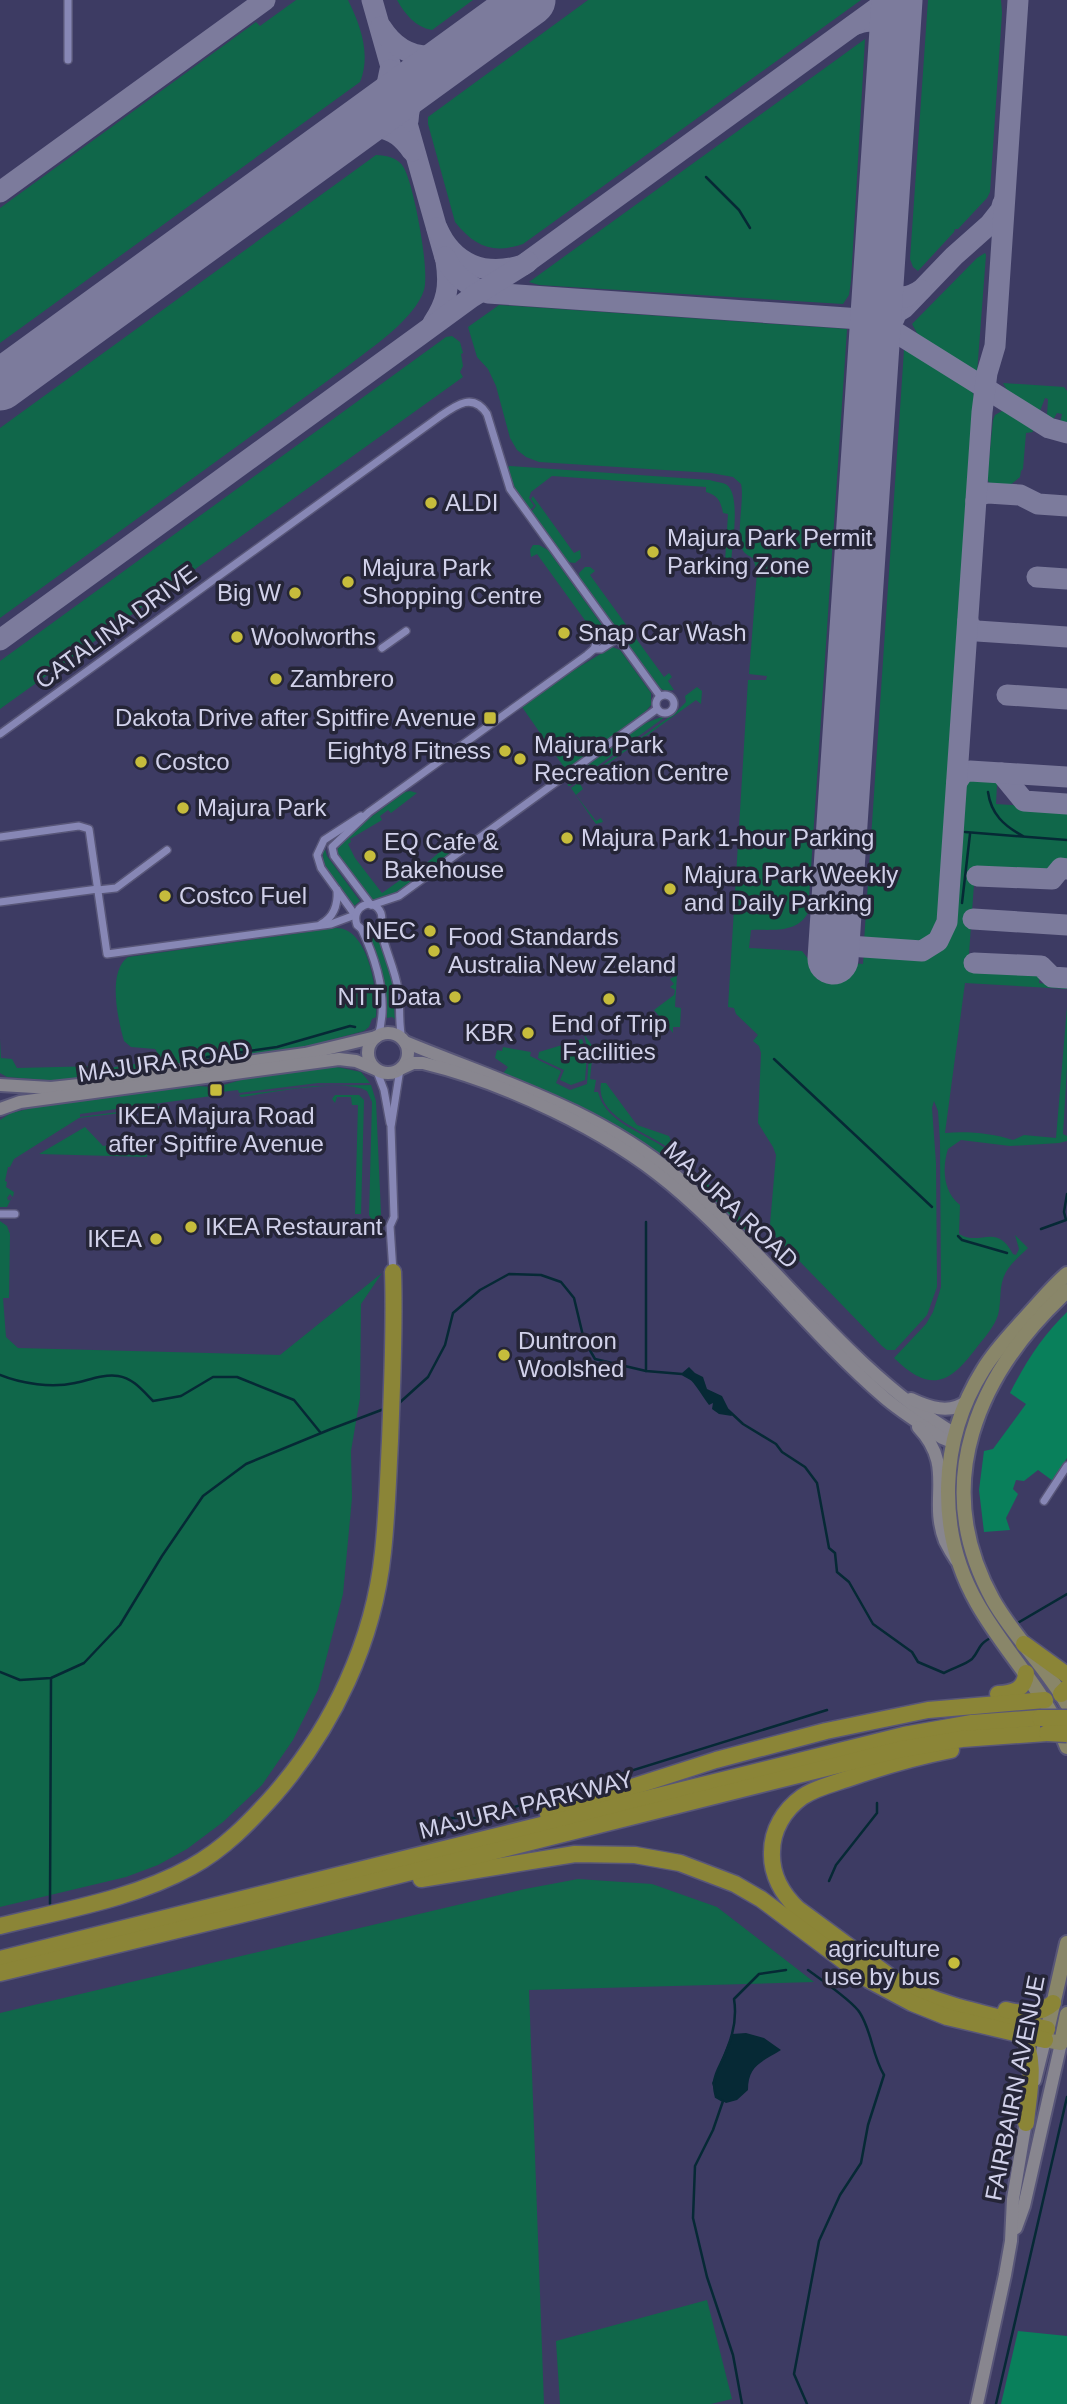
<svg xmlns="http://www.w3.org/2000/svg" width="1067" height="2404" font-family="Helvetica,sans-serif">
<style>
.green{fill:#10674a}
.forest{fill:#09805b}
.water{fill:#062935}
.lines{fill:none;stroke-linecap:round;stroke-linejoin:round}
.stream{stroke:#062935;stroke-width:2.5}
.taxiway{stroke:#7c7b9c;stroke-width:21}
.runway{stroke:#7c7b9c;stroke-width:51}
.street-casing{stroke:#585678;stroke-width:10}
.secondary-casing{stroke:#585678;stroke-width:16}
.primary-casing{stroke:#585678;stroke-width:18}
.highway-casing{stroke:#585678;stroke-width:19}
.street{stroke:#8787b5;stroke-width:7}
.secondary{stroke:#88868f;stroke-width:12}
.primary{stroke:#898669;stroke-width:14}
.highway{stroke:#8b8537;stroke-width:16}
.highway-bridge-casing{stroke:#585678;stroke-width:19;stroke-linecap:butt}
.highway-bridge{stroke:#8b8537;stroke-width:16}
.poi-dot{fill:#c6bc3c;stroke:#252537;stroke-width:2.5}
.labels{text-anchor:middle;stroke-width:7;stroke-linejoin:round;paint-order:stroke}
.poi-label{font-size:24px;fill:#d1d1ea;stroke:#252537;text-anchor:start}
.street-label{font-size:24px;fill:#d1d1ea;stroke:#252537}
</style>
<rect width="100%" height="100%" fill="#3d3b63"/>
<g class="green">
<path d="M296,0H348C361,26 371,55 360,82L0,343V208L256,22L260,26Z"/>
<path d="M397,0H473L432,30C415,27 405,14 397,0Z"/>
<path d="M588,0H861L523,244C493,254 475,247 455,222L428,124V117Z"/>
<path d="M928,0H1001L1002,13L990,192L987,198L958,229H955L954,232L918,271L913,267L910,259Z"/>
<path d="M865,39L851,281L849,295L843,304L539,285L529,282Z"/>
<path d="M376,155C386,155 399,158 404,168C414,186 430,271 424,290C415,319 371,348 348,366L0,618V428Z"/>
<path d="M985,253L986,255L977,373L918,335L912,324L977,258Z"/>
<path d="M499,305L847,329L808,913C796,934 772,929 751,930L749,948L802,951L809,960L863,964L864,951C899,954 930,967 950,929L961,797L967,779L994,780L997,784L996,804L1067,809V864C1059,863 1051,864 1051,873L975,870L968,968L1040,973L1039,983L1067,986V989L965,983L945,1133C966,1131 992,1133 1013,1140L1024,1135L1056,1138L1067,1007V1066L1063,1134L1067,1136V1141L1059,1143L1010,1146L961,1140L948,1149C942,1168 943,1192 960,1205L959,1234C981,1247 996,1222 1013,1254L1016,1255L1019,1249L1015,1235L1028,1248C1021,1255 1011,1263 1006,1272C998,1286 1002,1301 998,1315C994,1327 985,1337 977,1347C949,1385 930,1393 894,1358L926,1324L933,1312L941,1287L940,1142L938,1111L934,1101L932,1108L936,1163L937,1287L927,1315L895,1350H887L882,1346L775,1236L770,1224L776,1155L773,1147L758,1123L761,1053L759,1046L753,1041L758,1035L736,1014L734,1008L728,1007L748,680H766L767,676L749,674L757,572L753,558C752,558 744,553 744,552C734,541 745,500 741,484L733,477L711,473L539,462L526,457L517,450L510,438L496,386L488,369L477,357L468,327Z"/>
<path d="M452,336L460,342L463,353L461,354L463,366L460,372L463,377L0,709V661L446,337Z"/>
<path d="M909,349L963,382L973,393L977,409L950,795L953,798L946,913C936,961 902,946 864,942L904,350Z"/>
<path d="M1003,383L1064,387L1067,391V424L1060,423L1062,414L1057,413L1053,420L1047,416L1048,399L1045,398L1040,411L1007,390Z"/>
<path d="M1002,411C1014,411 1031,419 1033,432L1026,433L1023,469L1021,471L1020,477L1009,486L990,484L987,479L993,420L995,415Z"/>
<path d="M510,466L710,480C715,482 723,482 727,485C741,496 732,546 731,563L725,562L728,514L723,513C721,502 718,495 706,492V487L552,476L531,492L529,498L534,506L530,510L511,485L506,467Z"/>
<path d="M533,496L574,553L580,550L581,558L575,563L567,562L531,512L536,506L531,499Z"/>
<path d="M533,545H539L548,550L602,625V632L598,636L588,635L592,630L537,554L531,557L530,550Z"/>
<path d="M585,567H590L595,571L590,575L664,677L669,673L672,677L668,681L674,690L665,691L657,686L580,579L579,573Z"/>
<path d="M612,647L620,650L651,693V705L646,711L566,770L522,707L574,670Z"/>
<path d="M697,687L702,691L701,704L696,700L580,784L583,789L576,795L596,821L601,818L603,822L596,824L571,788L675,713L686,702L685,696Z"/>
<path d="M669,714L570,786H568L567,781L571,777L643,724Z"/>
<path d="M410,791L417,793L391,813L388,810L380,816L382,820L350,839L351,842L348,844L355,858L382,893L413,871L415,873L449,844L454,850L388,898L373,901L338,855L337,848L360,825L405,792Z"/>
<path d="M324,846L327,856L360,901L354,906C340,893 318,867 324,846Z"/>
<path d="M336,928C369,928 378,992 376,1017L372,1019L369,1027L364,1031L297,1049L171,1066L165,1064L155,1049L131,1047L124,1041C118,1020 107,972 128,957Z"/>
<path d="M378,935L392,980L395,1019L392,1017L387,1018L385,985L370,938Z"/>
<path d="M677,975L675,1007L681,1008L680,1027H673V1033L654,1010L674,995L675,990L670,987L674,984L670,979Z"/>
<path d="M584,1034L600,1057L601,1061L592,1060L590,1079L596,1080L594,1092H598C606,1124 646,1133 669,1151L666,1161C615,1124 561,1098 502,1075L508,1067L495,1058L497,1050L502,1051L503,1047L531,1052L530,1056L561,1071L556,1083L570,1090L587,1084L589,1055Z"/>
<path d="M0,1039L1,1058L12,1059L17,1068L100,1066L101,1069L149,1062L156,1068L60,1081L7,1077L0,1073Z"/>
<path d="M582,1039L587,1054L585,1080L571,1085L560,1080L564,1070L538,1058L539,1052Z"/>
<path d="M337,1067L361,1072L370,1083H318L239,1093L238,1090L221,1092L220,1086L248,1078Z"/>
<path d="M601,1083H606L637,1125L669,1136L672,1143L670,1149C648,1132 595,1117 601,1083Z"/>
<path d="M371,1085L376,1101L381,1214L378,1223L373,1222L369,1215L372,1102L367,1091C346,1078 268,1093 241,1097L239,1095L314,1086Z"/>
<path d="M197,1086L212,1087L213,1091L219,1090V1095L80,1114V1117L163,1106V1108L79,1118L14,1159L10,1167H8L5,1181L7,1182L6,1187L14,1192L13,1197L10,1194L7,1198L9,1201L12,1197L7,1207H0V1120L11,1113L32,1108Z"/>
<path d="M335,1095H359L364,1100L361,1214H355L358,1105H352L351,1097H337L335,1103L332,1099Z"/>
<path d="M85,1127L103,1146L144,1141L148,1145L147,1157L39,1154Z"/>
<path d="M698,1175H699L760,1237L751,1240L700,1190Z"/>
<path d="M0,1221L7,1226L10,1234L9,1298H3L6,1337L18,1348L280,1355L382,1273L361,1304L360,1398L351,1451L352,1498L343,1594L318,1690L293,1740L262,1785L223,1822L187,1849L158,1865L126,1877L0,1907Z"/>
<path d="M578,1879L652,1884L717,1907L814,1982L529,1990L544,2404H0V2013L525,1889Z"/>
<path d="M707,2300L732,2399L711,2404H560L556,2341Z"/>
</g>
<g class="forest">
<path d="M1067,1312V1458L1053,1481L1038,1470L1024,1481L1016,1480L1013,1489L1018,1494L1006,1518L1010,1530L984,1532L979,1490L984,1451L993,1449L1026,1404L1010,1393C1025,1363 1043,1335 1067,1312Z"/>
<path d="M1018,2331L1067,2336V2404H1001Z"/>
</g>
<g class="water">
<path d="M689,1367L695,1373L703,1377L707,1389L722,1396L732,1416L719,1414L712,1409L713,1403L709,1405C700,1393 694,1380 682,1373Z"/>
<path d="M746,2033L764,2038L781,2050C762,2062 748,2065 748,2090L737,2100L726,2103L716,2097L712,2083L732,2034Z"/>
</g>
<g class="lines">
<g class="stream">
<path d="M706,177L739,210L750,228"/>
<path d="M988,792C991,814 1004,826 1023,836"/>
<path d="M965,832L1067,840"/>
<path d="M962,903L970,834"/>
<path d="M207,1057L277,1047L350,1026L355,1027"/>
<path d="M774,1059L932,1207"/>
<path d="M169,1062L176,1061"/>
<path d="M1041,1229L1066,1220L1064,1212L1067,1194"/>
<path d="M958,1236L962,1240L1007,1253"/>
<path d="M646,1371V1222"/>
<path d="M0,1375C22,1384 52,1388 75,1383C89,1380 103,1374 118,1376C133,1378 143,1391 153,1401L181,1396L213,1377H237L294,1400L320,1432"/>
<path d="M397,1405L428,1377L445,1345L453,1313L480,1290L509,1274L541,1275L561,1282L574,1298L584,1340L595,1359L646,1371L682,1374L691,1379"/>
<path d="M728,1410L743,1424L776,1444L782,1452L805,1467L817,1483L829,1548L835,1553L837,1572L849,1582L873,1624L912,1652L918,1662L944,1673C952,1668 965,1665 972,1659C981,1649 976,1646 992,1637"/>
<path d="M1016,1624L1067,1594"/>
<path d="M0,1672L20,1680L51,1678L84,1663L120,1625L162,1556L203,1496L246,1464L331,1429L384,1409"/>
<path d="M430,1831L439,1818H479L827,1710"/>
<path d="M829,1881L836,1865L877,1813V1803"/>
<path d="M50,1904L51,1679"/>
<path d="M742,2404L733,2355L707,2277L693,2218L695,2166L713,2130L723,2101L716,2097C710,2075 720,2069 727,2049C734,2032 737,2017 734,1999L759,1974L786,1970"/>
<path d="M807,2404L794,2374L819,2241L840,2195L861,2163L868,2125L884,2075C872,2055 872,2032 860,2013C853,2001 820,1979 808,1970"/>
<path d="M996,2404L1067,2097"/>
</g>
<g class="taxiway">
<path d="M372,0L446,261C450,286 447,302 433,323"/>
<path d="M854,25C881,13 892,31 893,55"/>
<path d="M381,27C403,62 437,62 470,44"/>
<path d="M365,120L384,99L390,70"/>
<path d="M408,121C409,99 418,85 435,69"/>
<path d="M340,139C368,124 392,121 412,151"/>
<path d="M0,192L265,0"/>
<path d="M437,228C453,265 485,277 523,265L888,0"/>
<path d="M445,257C454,276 468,287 488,293L875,320L889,317L904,308L954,256L990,224L1001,210L1003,203"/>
<path d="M879,263C882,288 894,308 921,290"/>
<path d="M871,319L884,325L1049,428L1067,433"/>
<path d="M872,369L877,342L895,317"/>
<path d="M976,501L979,495L988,493L1020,495L1038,504L1067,506"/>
<path d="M1037,577L1067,579"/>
<path d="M968,621L970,627L977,631L1067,637"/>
<path d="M0,640L420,335L472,297L528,262"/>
<path d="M1007,695L1067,699"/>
<path d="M1001,773L1024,801L1067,804"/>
<path d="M957,782L963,773L970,771L1067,777"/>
<path d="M977,876L1052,879L1061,868L1067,869"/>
<path d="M973,919L1067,925"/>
<path d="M834,945L922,951L938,941L947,922L982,412L987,373L995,346L1018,0"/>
<path d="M974,963L1041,966L1052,977L1067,978"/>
</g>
<g class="runway">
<path d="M0,385L530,0"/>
<path d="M833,959L897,0"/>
</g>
<defs>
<g id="street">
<path d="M68,60V0"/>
<path d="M382,648L406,631"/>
<path d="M594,649H601L618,638"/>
<circle cx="665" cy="704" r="9"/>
<path d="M0,734L439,417C456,405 473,392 487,414L510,489L660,696"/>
<path d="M0,837L79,826L89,829L107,954L331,924L355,915"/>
<path d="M98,890L116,888L167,850"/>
<path d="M0,902L98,889"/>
<path d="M371,905L334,856L332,847L369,812L587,655L594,649L596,643L612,630"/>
<path d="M372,905L399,896L657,709"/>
<path d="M355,915L321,868L317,855L324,840L361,816"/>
<path d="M381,923L374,931H364L357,925C350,906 374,896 381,913C383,919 381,924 381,930C385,950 395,969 398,989C401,1005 398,1022 402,1039"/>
<path d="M321,924C334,917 338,904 337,890"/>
<path d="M362,930C377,962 389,1001 378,1036"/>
<path d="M376,1069L384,1090L390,1123"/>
<path d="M0,1214H15"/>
<path d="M393,1272L390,1226L394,1217L391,1127L400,1069"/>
<path d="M1044,1501L1067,1466"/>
</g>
<g id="secondary">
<circle cx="388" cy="1053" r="20"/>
<path d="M405,1042C499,1081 596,1109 675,1175C771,1256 847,1369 955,1434"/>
<path d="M402,1068L413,1063H423C505,1083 606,1130 670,1184C748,1249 809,1333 886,1399C903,1413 923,1426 942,1438L952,1442"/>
<path d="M0,1085L51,1088L79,1085L305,1054L376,1037"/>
<path d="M0,1109L20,1102L339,1059L356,1061L375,1069"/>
<path d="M911,1399C928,1407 950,1415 967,1401"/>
<path d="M918,1427C956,1467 928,1498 945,1541C948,1547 952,1554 956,1560"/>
<path d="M1035,2080L1045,2040"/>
<path d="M1016,2228L1024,2206L1061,2043"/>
<path d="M977,2404L1005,2275L1011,2241L1013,2199L1027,2115"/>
</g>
<g id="primary">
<path d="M1067,1274C1052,1287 1040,1302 1027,1316C1011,1334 995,1350 983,1370C939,1440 936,1531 977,1603C1005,1653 1047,1692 1067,1747"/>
<path d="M1067,1291C977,1374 929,1484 993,1600C1014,1637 1046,1667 1067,1704"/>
<path d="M1067,1943L1045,2040L1061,2043L1067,2014"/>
</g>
<g id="highway">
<path d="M1024,1644L1067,1675"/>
<path d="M998,1694C1013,1693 1025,1690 1026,1673"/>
<path d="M1061,1694L1067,1688"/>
<path d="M951,1750C916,1757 881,1767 847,1779C832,1784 815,1788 802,1797C784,1810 772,1830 772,1852C771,1874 782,1894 798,1909L900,1984C945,2008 998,2016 1047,2029"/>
<path d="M548,1814L716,1760L826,1731L928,1710L1045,1700"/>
<path d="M421,1879L575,1854L635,1855L680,1863L735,1884L761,1899L869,1980L912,2003L947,2017L1045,2040"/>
<path d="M0,1926C64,1910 133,1899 191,1867C224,1849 250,1822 275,1794C333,1727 374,1641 383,1552C387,1515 388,1478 390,1441C392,1385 395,1329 393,1272"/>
<path d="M0,1959L904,1735L972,1723L1040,1718"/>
<path d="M0,1973L260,1910L902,1749L962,1739L1047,1733"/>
<path d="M1006,2010C1021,2014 1041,2014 1053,2003"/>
<path d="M1021,2035C1038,2058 1028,2097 1026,2123"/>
</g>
</defs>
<use href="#street" class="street-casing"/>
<use href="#secondary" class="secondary-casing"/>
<use href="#primary" class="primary-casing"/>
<use href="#highway" class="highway-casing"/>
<use href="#street" class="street"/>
<use href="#secondary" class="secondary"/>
<use href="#primary" class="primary"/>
<use href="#highway" class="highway"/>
<defs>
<g id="highway-bridge">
<path d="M1040,1718H1067"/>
<path d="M1047,1733L1067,1734"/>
</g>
</defs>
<use href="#highway-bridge" class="highway-bridge-casing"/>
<use href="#highway-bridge" class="highway-bridge"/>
</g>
<g class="poi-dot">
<circle cx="431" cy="503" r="7"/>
<circle cx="653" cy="552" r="7"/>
<circle cx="348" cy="582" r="7"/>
<circle cx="295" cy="593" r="7"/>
<circle cx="564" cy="633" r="7"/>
<circle cx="237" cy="637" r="7"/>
<circle cx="276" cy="679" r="7"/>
<rect x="483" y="711" width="14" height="14" rx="3.5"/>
<circle cx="505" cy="751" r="7"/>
<circle cx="520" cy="759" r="7"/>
<circle cx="141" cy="762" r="7"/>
<circle cx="183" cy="808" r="7"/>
<circle cx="567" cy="838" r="7"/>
<circle cx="370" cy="856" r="7"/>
<circle cx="670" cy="889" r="7"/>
<circle cx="165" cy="896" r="7"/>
<circle cx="430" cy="931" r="7"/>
<circle cx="434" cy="951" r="7"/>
<circle cx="455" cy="997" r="7"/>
<circle cx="609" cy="999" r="7"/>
<circle cx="528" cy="1033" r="7"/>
<rect x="209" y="1083" width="14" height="14" rx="3.5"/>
<circle cx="191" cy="1227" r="7"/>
<circle cx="156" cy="1239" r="7"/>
<circle cx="504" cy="1355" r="7"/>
<circle cx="954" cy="1963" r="7"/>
</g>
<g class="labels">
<g class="poi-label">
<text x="445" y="511">ALDI</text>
<text x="667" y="546">Majura Park Permit<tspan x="667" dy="28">Parking Zone</tspan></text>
<text x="362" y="576">Majura Park<tspan x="362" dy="28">Shopping Centre</tspan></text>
<text x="281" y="601" text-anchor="end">Big W</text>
<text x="578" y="641">Snap Car Wash</text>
<text x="251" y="645">Woolworths</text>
<text x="290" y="687">Zambrero</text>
<text x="476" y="726" text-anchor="end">Dakota Drive after Spitfire Avenue</text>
<text x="534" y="753">Majura Park<tspan x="534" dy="28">Recreation Centre</tspan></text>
<text x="491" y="759" text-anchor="end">Eighty8 Fitness</text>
<text x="155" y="770">Costco</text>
<text x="197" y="816">Majura Park</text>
<text x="581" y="846">Majura Park 1-hour Parking</text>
<text x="384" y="850">EQ Cafe &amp;<tspan x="384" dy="28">Bakehouse</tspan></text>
<text x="684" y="883">Majura Park Weekly<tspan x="684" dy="28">and Daily Parking</tspan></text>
<text x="179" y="904">Costco Fuel</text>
<text x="416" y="939" text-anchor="end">NEC</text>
<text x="448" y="945">Food Standards<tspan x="448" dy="28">Australia New Zeland</tspan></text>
<text x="441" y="1005" text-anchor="end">NTT Data</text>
<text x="609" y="1032" text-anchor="middle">End of Trip<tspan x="609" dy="28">Facilities</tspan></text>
<text x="514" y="1041" text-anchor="end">KBR</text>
<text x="216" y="1124" text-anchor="middle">IKEA Majura Road<tspan x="216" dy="28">after Spitfire Avenue</tspan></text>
<text x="205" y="1235">IKEA Restaurant</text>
<text x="142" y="1247" text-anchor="end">IKEA</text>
<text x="518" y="1349">Duntroon<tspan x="518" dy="28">Woolshed</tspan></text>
<text x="940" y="1957" text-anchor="end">agriculture<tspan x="940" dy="28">use by bus</tspan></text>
</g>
<g class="street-label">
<text transform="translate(116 627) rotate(-36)" y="8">CATALINA DRIVE</text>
<text transform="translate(164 1062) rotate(-8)" y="8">MAJURA ROAD</text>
<text transform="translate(731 1205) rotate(43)" y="8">MAJURA ROAD</text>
<text transform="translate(526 1805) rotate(-14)" y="8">MAJURA PARKWAY</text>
<text transform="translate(1015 2088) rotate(-79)" y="8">FAIRBAIRN AVENUE</text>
</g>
</g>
</svg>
